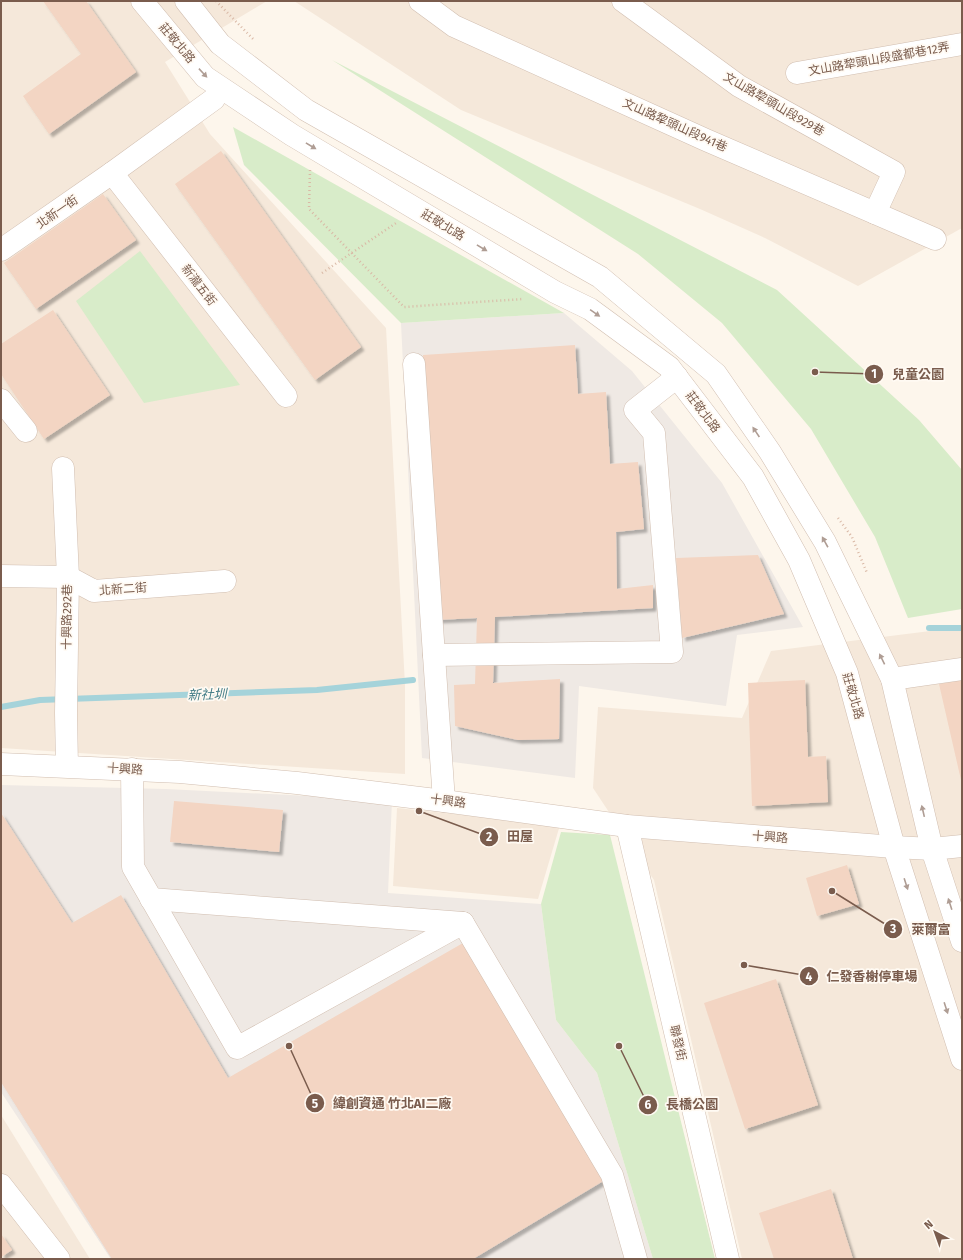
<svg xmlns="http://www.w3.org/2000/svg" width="963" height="1260" font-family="'Fira Sans','Noto Sans TC',sans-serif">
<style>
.residential{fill:#f5e8da}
.industrial{fill:#efe9e4}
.green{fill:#d8ecc9}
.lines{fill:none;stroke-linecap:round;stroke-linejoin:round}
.stream{stroke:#a5d3da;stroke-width:6}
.building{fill:#f3d5c3;filter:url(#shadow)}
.minor-casing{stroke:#d1beb0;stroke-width:23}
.path{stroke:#d9b8a5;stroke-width:2.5;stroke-dasharray:1 3;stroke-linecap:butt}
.minor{stroke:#fff;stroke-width:22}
.oneway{fill:#af9d94}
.labels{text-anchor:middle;stroke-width:3.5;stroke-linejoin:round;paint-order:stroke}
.street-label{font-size:12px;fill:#7a5c4d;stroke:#fffaf3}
.water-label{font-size:13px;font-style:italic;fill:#437c86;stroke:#fffaf3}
.leader{fill:none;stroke:#7a5c4d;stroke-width:1.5}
.callout-dot{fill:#7a5c4d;stroke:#fffaf3;stroke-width:1.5}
.mark-label{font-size:12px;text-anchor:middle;font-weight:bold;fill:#fff}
.callout-label{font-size:13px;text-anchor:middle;font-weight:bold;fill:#7a5c4d;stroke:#fffaf3;stroke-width:3.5;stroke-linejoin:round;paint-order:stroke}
</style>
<defs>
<filter id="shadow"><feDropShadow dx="3.5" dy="3.5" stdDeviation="1" flood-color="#0004"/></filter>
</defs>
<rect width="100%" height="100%" fill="#fdf6ec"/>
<g class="residential">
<path d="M1,1H267L165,62L210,134L386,328L405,685V774L1,748Z"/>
<path d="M294,1H962V228L858,286L765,238L700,209L461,110Z"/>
<path d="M962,627V1259H742L654,880L593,788L598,707L742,718L771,651Z"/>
<path d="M397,808L560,825L538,899L393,886Z"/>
<path d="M1,1115L90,1259H1Z"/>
</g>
<g class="industrial">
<path d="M564,313L632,371L722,483L803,627L737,635L726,706L579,686L575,778L422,758L401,323Z"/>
<path d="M1,785L166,789L392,800L388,893L541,904L556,1020L597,1073L653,1259H111L1,1092Z"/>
</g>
<g class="green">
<path d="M332,60L777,290L919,420L962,470V609L908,618L875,537L811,429L722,323L638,254Z"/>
<path d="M233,127L564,313L401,323L244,165Z"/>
<path d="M140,251L240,385L144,403L76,301Z"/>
<path d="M561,832L610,835L715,1259H653L597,1073L556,1020L541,904Z"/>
</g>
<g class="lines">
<g class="stream">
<path d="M929,628H962"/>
<path d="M1,707L40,700L317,690L413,680"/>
</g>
</g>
<g class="building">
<path d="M43,1H86L136,72L49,134L23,96L81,54Z"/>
<path d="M221,151L361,347L315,380L175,184Z"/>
<path d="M103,194L136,240L36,309L4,263Z"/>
<path d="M53,310L110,395L44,439L1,374V344Z"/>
<path d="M575,345L578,394L606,392L610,464L638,462L644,529L616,532L617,589L653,585V608L495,617L493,683L560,679L559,739L518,740L455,726L454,685L475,684L477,618L436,620L433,510L423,355Z"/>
<path d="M758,555L784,614L682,638L676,558Z"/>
<path d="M805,680L808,757L826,756L828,802L752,806L748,683Z"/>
<path d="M962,680V780H961L939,684Z"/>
<path d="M174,801L283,810L279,852L170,842Z"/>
<path d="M1,813L72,923L121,895L228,1078L463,943L605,1180L473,1259H112L1,1082Z"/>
<path d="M847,865L859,904L817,916L806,878Z"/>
<path d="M776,979L818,1105L745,1129L704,1003Z"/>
<path d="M831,1189L853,1259H774L759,1213Z"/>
<path d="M1,1234L12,1250L1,1257Z"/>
</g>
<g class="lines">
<defs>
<g id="minor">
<path d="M142,1L205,77L292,135L555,292L590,309L669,367L753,477L799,560L847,673L894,847L962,1059"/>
<path d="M186,1L220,44L306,110L600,277L716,374L770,452L825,542L892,679L932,849L962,941"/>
<path d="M420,1L454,26L706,140L935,239"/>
<path d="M623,1L739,86L894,172L875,213"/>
<path d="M797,73L962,44"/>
<path d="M112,173L286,396"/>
<path d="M1,250L112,173L214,99"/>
<path d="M414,364L444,801"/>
<path d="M1,400L26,431"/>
<path d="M63,468L68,577L66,713L67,766"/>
<path d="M1,576L68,577L94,591L225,581"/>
<path d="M434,655L672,652L654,433L635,410L677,377"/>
<path d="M892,679L962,669"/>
<path d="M1,764L180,772L297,783L444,801L627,826L894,847L932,849L962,846"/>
<path d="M132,769L133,867L237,1048L463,923L612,1175L636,1259"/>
<path d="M627,826L728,1259"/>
<path d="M151,899L463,923"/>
<path d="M1,1185L59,1259"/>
</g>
</defs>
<use href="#minor" class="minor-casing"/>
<g class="path">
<path d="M216,1L254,40"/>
<path d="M310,170L309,209L404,307L523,299"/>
<path d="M322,273L396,223"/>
<path d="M838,518L852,537L867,573"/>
</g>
<use href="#minor" class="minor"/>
</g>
<defs><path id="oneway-solid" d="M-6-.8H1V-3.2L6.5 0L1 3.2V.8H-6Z"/></defs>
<g class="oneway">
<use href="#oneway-solid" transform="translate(203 73) rotate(47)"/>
<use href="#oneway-solid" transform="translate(311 146) rotate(31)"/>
<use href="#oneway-solid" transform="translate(482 248) rotate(31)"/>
<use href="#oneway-solid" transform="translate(595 313) rotate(35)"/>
<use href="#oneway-solid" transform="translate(756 432) rotate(-124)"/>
<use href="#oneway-solid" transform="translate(825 542) rotate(-119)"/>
<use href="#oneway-solid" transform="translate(882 659) rotate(-116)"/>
<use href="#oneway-solid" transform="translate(923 811) rotate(-103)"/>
<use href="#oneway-solid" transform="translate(906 884) rotate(72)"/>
<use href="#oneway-solid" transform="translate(950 904) rotate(-108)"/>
<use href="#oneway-solid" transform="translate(946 1008) rotate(72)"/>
</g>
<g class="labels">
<g class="street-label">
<text transform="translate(177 43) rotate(50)" y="4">莊敬北路</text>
<text transform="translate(879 59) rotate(-10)" y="4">文山路犂頭山段盛都巷12弄</text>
<text transform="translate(774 104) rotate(30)" y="4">文山路犂頭山段929巷</text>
<text transform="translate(675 125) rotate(24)" y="4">文山路犂頭山段941巷</text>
<text transform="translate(57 212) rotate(-35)" y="4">北新一街</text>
<text transform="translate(443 225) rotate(31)" y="4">莊敬北路</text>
<text transform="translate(199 285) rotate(52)" y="4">新瀧五街</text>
<text transform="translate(703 412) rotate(53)" y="4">莊敬北路</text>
<text transform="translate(123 589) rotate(-4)" y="4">北新二街</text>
<text transform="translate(67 617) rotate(-89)" y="4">十興路292巷</text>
<text transform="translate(853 696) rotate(74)" y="4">莊敬北路</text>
<text transform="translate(125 769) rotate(3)" y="4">十興路</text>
<text transform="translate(448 801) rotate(7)" y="4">十興路</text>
<text transform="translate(770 837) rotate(4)" y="4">十興路</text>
<text transform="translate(678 1043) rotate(77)" y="4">聯發街</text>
</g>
<g class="water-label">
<text transform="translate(207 694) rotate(-2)" y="5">新社圳</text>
</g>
</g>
<path class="leader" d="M815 372L874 374M419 811L489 837M832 891L893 929M744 965L809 976M289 1046L315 1103M619 1046L648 1105"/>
<g class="callout-dot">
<circle cx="815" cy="372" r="4"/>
<circle cx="419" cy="811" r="4"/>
<circle cx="832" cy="891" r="4"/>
<circle cx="744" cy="965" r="4"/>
<circle cx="289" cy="1046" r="4"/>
<circle cx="619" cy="1046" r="4"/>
<circle cx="874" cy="374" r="10"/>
<circle cx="489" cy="837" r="10"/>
<circle cx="893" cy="929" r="10"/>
<circle cx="809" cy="976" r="10"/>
<circle cx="315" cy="1103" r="10"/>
<circle cx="648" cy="1105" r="10"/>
</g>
<g class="mark-label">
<text x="874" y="378">1</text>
<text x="489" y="841">2</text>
<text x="893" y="933">3</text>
<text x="809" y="981">4</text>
<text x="315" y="1108">5</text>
<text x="648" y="1109">6</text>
</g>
<g class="callout-label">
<text x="918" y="379">兒童公園</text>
<text x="520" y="841">田屋</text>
<text x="931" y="934">萊爾富</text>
<text x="872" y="981">仁發香榭停車場</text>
<text x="392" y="1108">緯創資通 竹北AI二廠</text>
<text x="692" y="1109">長橋公園</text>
</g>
<rect width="963" height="1260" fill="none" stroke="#7a5c4d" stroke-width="4"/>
<g transform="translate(935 1232) rotate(319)" stroke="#fffaf3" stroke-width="3" paint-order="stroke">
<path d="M0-3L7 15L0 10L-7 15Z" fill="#7a5c4d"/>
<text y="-6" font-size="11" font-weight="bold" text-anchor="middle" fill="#7a5c4d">N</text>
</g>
</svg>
